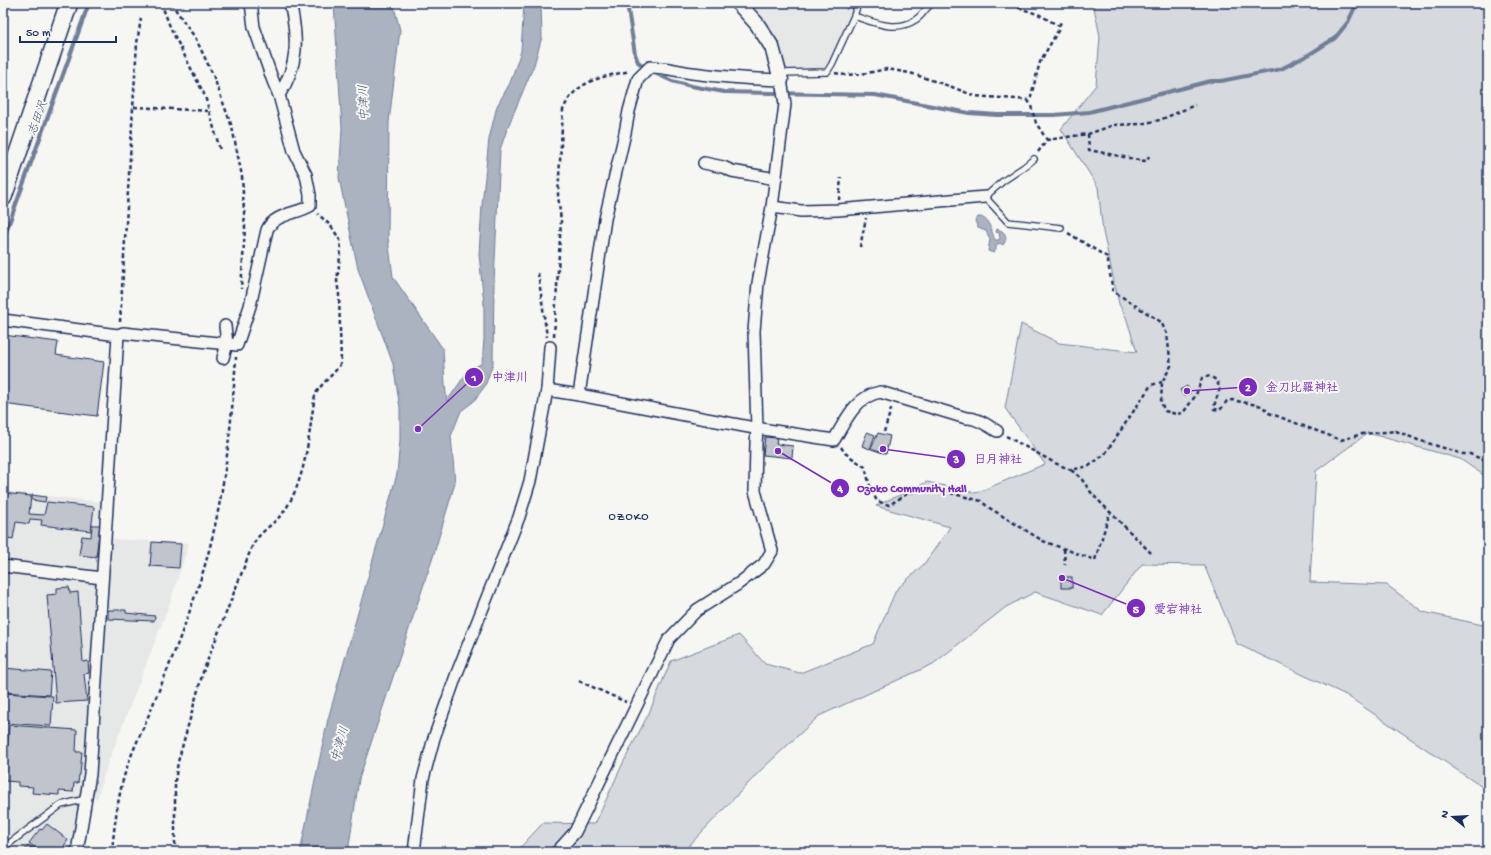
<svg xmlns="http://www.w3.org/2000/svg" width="1491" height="855" font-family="'Gochi Hand','Klee One',sans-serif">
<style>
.built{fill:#e6e7e7}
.green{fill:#d6d9dd;stroke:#78849e}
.water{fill:#abb2c0;stroke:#717e99}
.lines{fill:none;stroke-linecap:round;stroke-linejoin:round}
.stream{stroke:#717e99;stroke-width:4}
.building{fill:#c0c4cd;stroke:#1b2f5e}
.service-casing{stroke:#1b2f5e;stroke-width:8}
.minor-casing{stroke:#1b2f5e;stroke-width:14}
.tertiary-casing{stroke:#1b2f5e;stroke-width:17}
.primary-casing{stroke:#1b2f5e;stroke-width:20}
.path{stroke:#1b2f5e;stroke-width:2.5;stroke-dasharray:4 3;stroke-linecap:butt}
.service{stroke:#f6f6f2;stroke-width:5.5}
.minor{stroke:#f6f6f2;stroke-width:11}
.tertiary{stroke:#f6f6f2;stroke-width:14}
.primary{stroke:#f6f6f2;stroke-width:17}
.labels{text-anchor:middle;stroke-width:4;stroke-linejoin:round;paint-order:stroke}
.water-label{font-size:12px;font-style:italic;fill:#46567b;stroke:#f6f6f2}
.neighbourhood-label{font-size:12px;letter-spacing:1px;fill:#1b2f5e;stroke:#f6f6f2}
.leader{fill:none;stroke:#7b2cbf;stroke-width:1.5}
.callout-dot{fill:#7b2cbf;stroke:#f6f6f2;stroke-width:1.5}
.mark-label{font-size:12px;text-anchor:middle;font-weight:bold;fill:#fff}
.callout-label{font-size:12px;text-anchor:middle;font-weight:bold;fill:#7b2cbf;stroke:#f6f6f2;stroke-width:4;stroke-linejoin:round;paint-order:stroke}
</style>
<rect width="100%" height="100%" fill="#f6f6f2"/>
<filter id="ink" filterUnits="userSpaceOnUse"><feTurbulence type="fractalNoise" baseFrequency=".025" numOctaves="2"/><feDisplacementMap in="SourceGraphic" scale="8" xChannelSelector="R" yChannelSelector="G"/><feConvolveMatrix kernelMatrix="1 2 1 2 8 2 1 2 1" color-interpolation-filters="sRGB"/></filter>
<g filter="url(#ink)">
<g class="built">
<path d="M747,3H844L853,8L847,25L828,65L818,71L786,70Z"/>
<path d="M3,491L101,502L97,569L95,570L3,559Z"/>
<path d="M111,539L189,543L171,600L106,768L97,799L94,797Z"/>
<path d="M3,571L91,581L97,586L84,782L72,852H3Z"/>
</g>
<path class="green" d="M1093,3H1488V478L1460,459L1368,433L1316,471L1310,582L1387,585L1423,612L1483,625L1488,631V791L1346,695L1237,644L1204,565L1142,564L1102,615L1035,592L1006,607L933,664L819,716L761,770L683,852H516L543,823L595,824L622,765L649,713L671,661L739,635L765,664L800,673L873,644L896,590L924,564L950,527L876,506L927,482L976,493L1045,464L1005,408L1021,324L1059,343L1137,352L1126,317L1119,304L1103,232L1098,187L1061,129L1096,85L1100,36Z"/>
<g class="water">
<path d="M334,3H393L400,30L389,122L388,238L393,277L443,349L445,385L447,401L468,371L482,363L484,339V305L479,254L482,205L489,139L497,106L510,83L521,51L524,3H541L542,37L534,65L507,129L500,150L494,282L493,364L485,386L473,402L461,411L451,436L455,483L433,557L359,779L348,852H300L328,719L397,474L400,440V408L393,364L358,269L339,178L342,128Z"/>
<path d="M978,217C989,216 992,233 995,240H999L1000,238L999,233L996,232L997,229C1005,231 1009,237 1003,245L1000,243L996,245V249L994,253L988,251L990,239L986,231L978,228L975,221Z"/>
</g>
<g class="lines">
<g class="stream">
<path d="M627,3L635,54L638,62L652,72L672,81L691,86L724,92L875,95L969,113L997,115H1054L1089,112L1211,81H1221L1281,69L1310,54L1335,38L1348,22L1357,3"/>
<path d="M3,240L89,3"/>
</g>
</g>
<g class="building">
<path d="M3,335L58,342L56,355L104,362L97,416L3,404Z"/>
<path d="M1187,386L1190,393L1184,396L1180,390Z"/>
<path d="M867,432L875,435L870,449L862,446Z"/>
<path d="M878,433L890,436L886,454L871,449Z"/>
<path d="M765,437L777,438L776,444L793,446L792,458L763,455Z"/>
<path d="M3,493L31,496L29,514L44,515L47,502L94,507L91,531L41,525L42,520L30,519L29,524L16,522L13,539L3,537Z"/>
<path d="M32,495L46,497L45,502L32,500Z"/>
<path d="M92,525H100L96,557L79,555L82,536L91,537Z"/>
<path d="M152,542L181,544L179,568L150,566Z"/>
<rect x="1061" y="577" width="11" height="11"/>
<path d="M69,587L70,593L78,592L83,662L88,661L89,673L84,674L87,701L56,703L47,595L57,594V588Z"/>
<path d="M108,610H126V613L155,616L154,621L108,619Z"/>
<path d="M3,668L51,672L49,695L3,692Z"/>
<path d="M3,693L53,696L51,726L3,723Z"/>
<path d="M9,725L77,730L76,752H82L80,775H79L78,783H74L73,792L59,791V795L32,793L33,787L18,786V782L5,781Z"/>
<path d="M47,824L68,840L64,846L65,847L62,852H41L29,843L40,829L42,830Z"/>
<path d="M29,845L38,852H23Z"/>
</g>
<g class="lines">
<defs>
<g id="service">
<path d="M854,16L858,3"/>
<path d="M779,73L827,72L832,64L854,16C873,22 896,33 915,20C923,16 925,7 933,3"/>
<path d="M1034,159L1024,167L1003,181L985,197L1008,222L1061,228"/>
<path d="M3,848L61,805L86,799"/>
</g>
<g id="minor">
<path d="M279,95C299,65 298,37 290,3"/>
<path d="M704,163L723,167L732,171L776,179"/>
<path d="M772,207L801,211L838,210L985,197"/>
<path d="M3,320L118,335L90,774L77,852"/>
<path d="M118,335L123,333L237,345L250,306L267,230C274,214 296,214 310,206V195L306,175L294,151L279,95L273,81L254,27L251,3"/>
<path d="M223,358L227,344L225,326"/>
<path d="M547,390L579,395L749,427L834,440C846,420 855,397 880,392L966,418C977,417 988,426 997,431"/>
<path d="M3,566L102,578"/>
<path d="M414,852L423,779L434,738L457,673L519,517L530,481L547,390L550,347"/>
<path d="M557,852L575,832L669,639L697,610L738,584L764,564L772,551L755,491L756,443L757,429L754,331L758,283L772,207L785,104L781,80C751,79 722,77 692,73C678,71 664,67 650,67L638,79L629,111L625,133L605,219L579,395"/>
</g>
<path id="tertiary" d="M738,3L757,24L772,47L781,80"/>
<path id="primary" d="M3,197L69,3"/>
</defs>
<use href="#service" class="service-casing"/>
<use href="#minor" class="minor-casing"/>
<use href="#tertiary" class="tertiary-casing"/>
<use href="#primary" class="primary-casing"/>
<g class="path">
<path d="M161,3L171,29L205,96L220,150"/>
<path d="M171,3L196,39L213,75L232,127L242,176L245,228L241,289"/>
<path d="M842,3L847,9"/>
<path d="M1005,3L1040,15L1059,26V29L1040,62L1031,96L1028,100L1031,106L1036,123L1047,140"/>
<path d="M1059,26L1062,20"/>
<path d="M835,73L845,75L862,74L887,69L910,73L952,87L975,96L1028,100"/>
<path d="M134,107L209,111"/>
<path d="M1088,134L1089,150L1144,161L1147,160L1149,156"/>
<path d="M1038,152L1047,140L1088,134L1114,125L1140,124L1160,120L1195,105"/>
<path d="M839,200L841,178"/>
<path d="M1068,233L1107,257L1113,291L1161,322L1167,334L1171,366L1162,382L1161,403L1165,411L1176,414L1183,413L1196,395L1202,378L1210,376L1216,380L1220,388L1215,403L1214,409L1220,410L1227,401L1232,400L1262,406L1269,413L1341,440L1362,434L1396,431L1418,440L1463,454H1470L1488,462"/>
<path d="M860,247L866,218"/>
<path d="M538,273L547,337"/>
<path d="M120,322L137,43L141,18"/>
<path d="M554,336L561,221L558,195L563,110C575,80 602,77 630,71"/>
<path d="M884,432L892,406"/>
<path d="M1006,436L1055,463L1071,470L1089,466L1105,454L1151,385L1162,382"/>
<path d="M841,447L845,453L865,467L871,490L877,501L889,505L907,494L928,487L981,501L988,507L1043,541L1095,560L1110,512"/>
<path d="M1071,470L1080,477L1093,495L1151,553"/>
<path d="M1064,549L1065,565"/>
<path d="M579,681L626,702"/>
<path d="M112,852C114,828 117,804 123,780C130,754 144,728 154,702C172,660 188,618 202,575C224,504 231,431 236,357"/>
<path d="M175,852V781L178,762L203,672L251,549C253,544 256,540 259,536C268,526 280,519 287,507C307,474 309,432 315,395C322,382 334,375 341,363L339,295L337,281L341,249L340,240L331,226L318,214"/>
</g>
<use href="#service" class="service"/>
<use href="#minor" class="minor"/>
<use href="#tertiary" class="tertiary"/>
<use href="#primary" class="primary"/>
</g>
</g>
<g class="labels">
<g class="water-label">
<text transform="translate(363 103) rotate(-92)" y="4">中津川</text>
<text transform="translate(37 118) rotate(-70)" y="4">志田沢</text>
<text transform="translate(339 744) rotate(-74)" y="4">中津川</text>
</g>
<g class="neighbourhood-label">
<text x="629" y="520">OZOKO</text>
</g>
</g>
<path class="leader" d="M418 429L474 377M1187 391L1248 387M883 449L956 459M778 451L840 488M1062 578L1136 608"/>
<g class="callout-dot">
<circle cx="418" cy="429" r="4"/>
<circle cx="1187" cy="391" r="4"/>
<circle cx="883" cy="449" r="4"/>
<circle cx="778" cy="451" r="4"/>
<circle cx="1062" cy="578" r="4"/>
<circle cx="474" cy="377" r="10"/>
<circle cx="1248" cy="387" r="10"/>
<circle cx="956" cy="459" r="10"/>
<circle cx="840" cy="488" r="10"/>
<circle cx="1136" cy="608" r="10"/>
</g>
<g class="mark-label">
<text x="474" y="381">1</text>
<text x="1248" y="391">2</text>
<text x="956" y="463">3</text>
<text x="840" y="492">4</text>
<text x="1136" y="613">5</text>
</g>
<g class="callout-label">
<text x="510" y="381">中津川</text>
<text x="1302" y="391">金刀比羅神社</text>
<text x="998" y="463">日月神社</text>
<text x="912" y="492">Ozoko Community Hall</text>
<text x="1178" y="613">愛宕神社</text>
</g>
<rect width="1491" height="855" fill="none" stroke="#f6f6f2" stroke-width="16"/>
<rect x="8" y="8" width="1475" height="839" fill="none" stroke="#1b2f5e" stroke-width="1.5" filter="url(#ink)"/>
<g transform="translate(1453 817) rotate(288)" stroke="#f6f6f2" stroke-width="3" paint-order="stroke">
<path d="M0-3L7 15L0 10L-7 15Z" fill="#1b2f5e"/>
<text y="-6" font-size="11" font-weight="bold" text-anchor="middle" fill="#1b2f5e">N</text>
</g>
<path d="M20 36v6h96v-6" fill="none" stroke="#1b2f5e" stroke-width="2"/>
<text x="26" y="36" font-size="12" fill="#1b2f5e" stroke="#f6f6f2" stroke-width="3" paint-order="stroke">50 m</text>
</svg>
